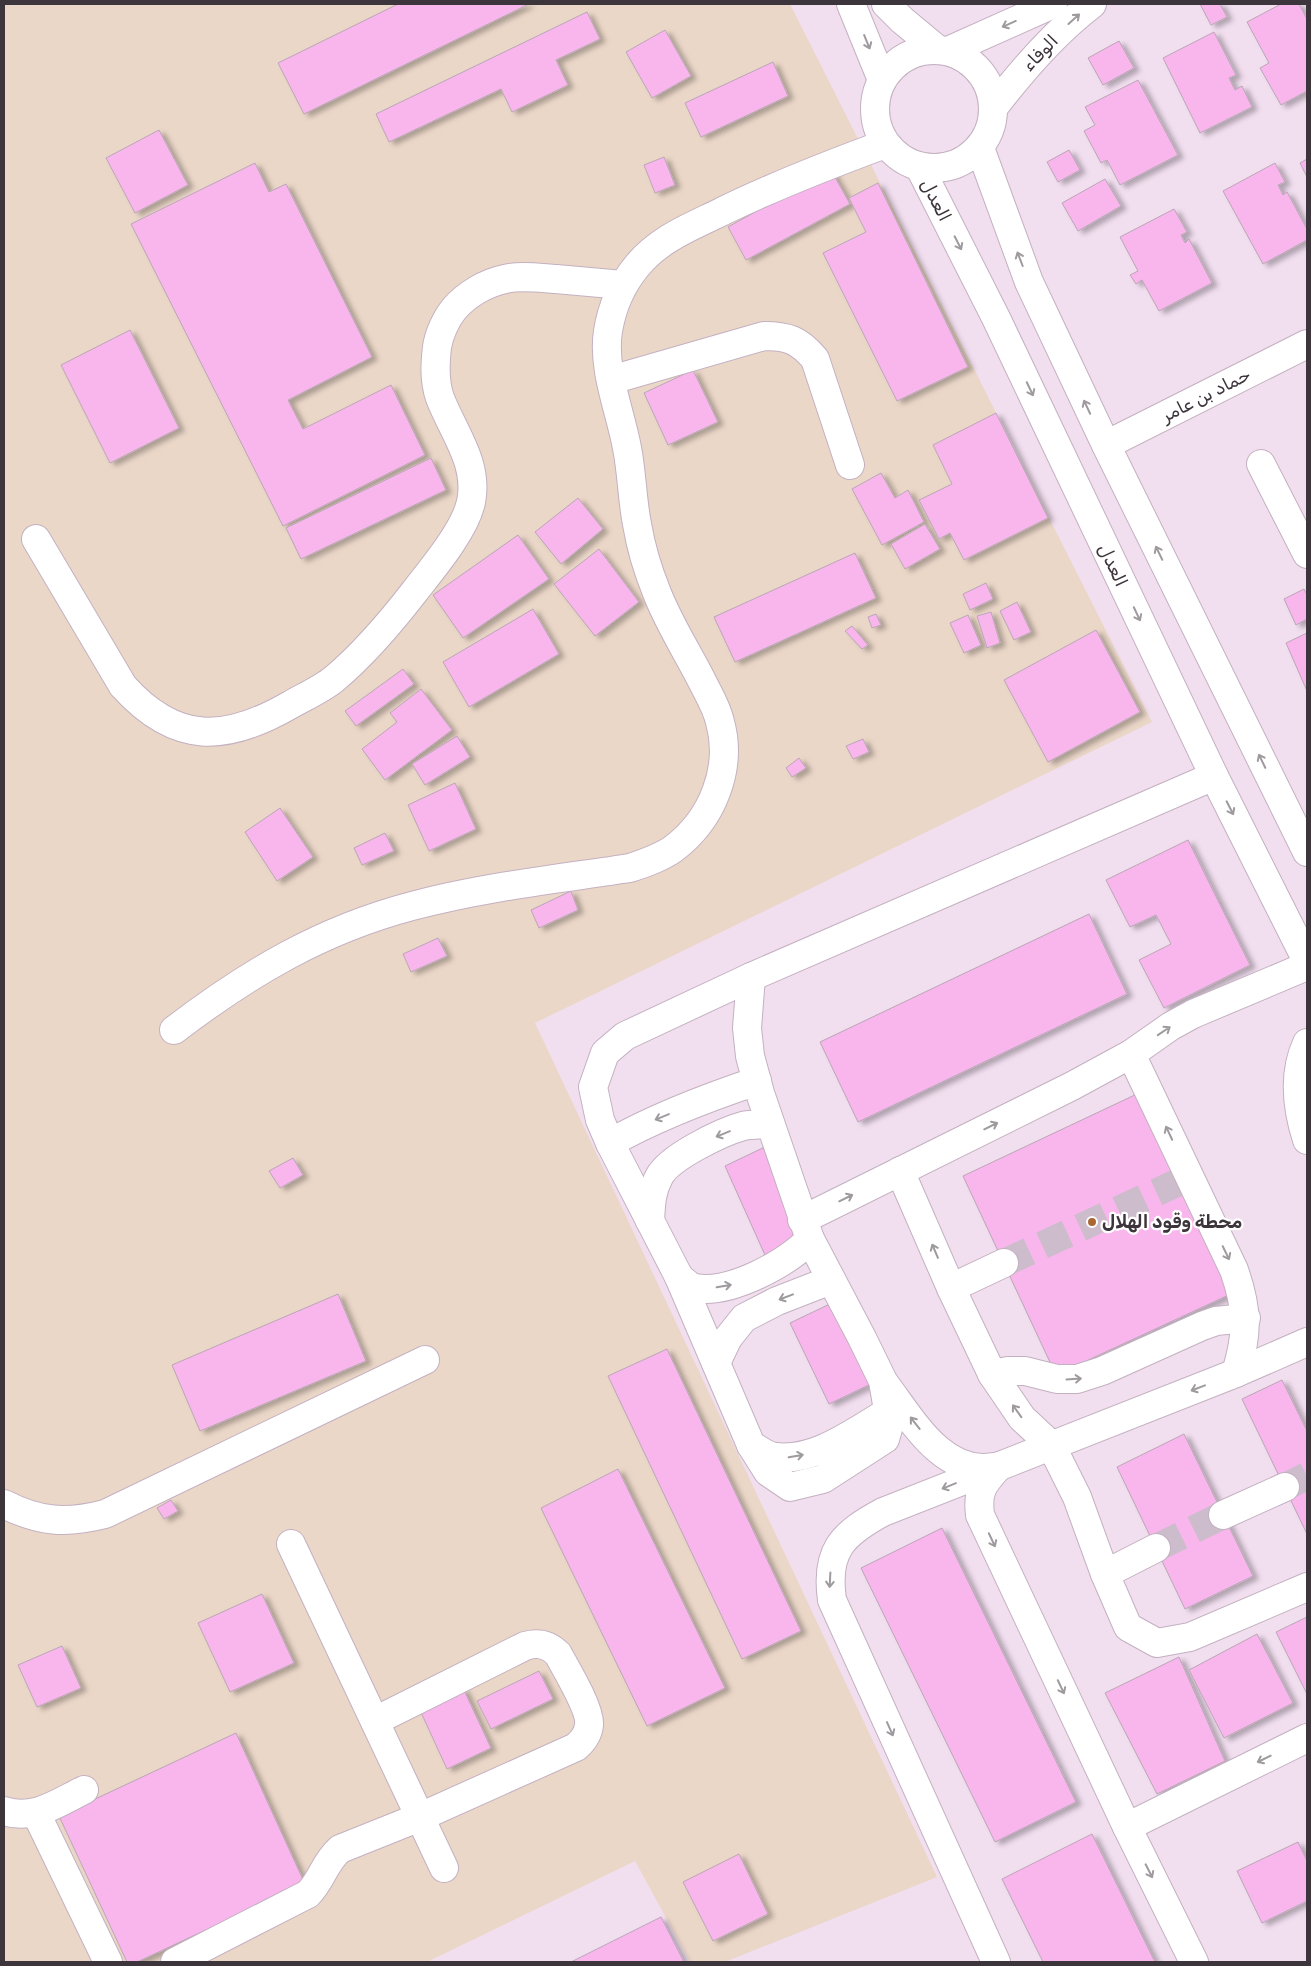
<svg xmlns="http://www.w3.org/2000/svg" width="1311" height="1966" font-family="Rubik,Vazirmatn,sans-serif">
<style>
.industrial{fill:#ebd7c8}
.building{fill:#f9b6ed;stroke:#b9a6b5;filter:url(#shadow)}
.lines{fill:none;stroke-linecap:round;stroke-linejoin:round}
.minor-tunnel{stroke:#cdbccb;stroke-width:28;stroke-dasharray:28 14;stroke-linecap:butt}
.minor-casing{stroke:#c3b1c1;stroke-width:30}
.minor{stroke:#fff;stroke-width:28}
.oneway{stroke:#9e9a9e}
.poi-dot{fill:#a96733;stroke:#fff;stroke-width:2}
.labels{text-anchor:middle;stroke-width:4.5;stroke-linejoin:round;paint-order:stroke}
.street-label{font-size:18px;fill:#3d353c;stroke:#fff}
.poi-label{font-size:18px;font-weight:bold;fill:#3d353c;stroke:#fff;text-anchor:start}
</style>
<defs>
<filter id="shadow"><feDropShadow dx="5.5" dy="3" stdDeviation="2.5" flood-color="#0004"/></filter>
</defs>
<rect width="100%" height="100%" fill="#f1deef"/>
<path class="industrial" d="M4,4H790L1152,722L535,1023L937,1877L725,1962H690L635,1861L427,1962H4Z"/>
<g class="building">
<path d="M398,4H529L304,114L278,63Z"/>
<path d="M1200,4H1220L1227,17L1211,25Z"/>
<path d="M1281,4H1299L1307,19V91L1281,105L1260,68L1269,63L1247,22Z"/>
<path d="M587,12L600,39L556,60L568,85L512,112L501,89L389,142L376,114Z"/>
<path d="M665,30L691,76L652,98L626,52Z"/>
<path d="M1214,32L1236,75L1229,78L1235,90L1242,86L1252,107L1200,133L1163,58Z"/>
<path d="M1119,41L1134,68L1103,85L1088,58Z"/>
<path d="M773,62L788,96L701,137L685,103Z"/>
<path d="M1138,80L1178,155L1120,185L1107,160L1101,163L1084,131L1095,125L1085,107Z"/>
<path d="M159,130L188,185L135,213L106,158Z"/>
<path d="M1069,150L1080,170L1058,182L1047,162Z"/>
<path d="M664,157L675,185L655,193L644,165Z"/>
<path d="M1307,159V177L1300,163Z"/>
<path d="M255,163L269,192L286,184L372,357L288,400L303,429L391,385L425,455L283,526L131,224Z"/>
<path d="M1275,163L1285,182L1278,185L1283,195L1287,192L1307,229V240L1263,264L1223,191Z"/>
<path d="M831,170L850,204L746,260L728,227Z"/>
<path d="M1105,179L1121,206L1078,231L1062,203Z"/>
<path d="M878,183L968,367L897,401L823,253L866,232L849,198Z"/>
<path d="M1174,209L1187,232L1181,235L1185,243L1189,239L1212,283L1159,311L1142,280L1136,284L1130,275L1138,271L1120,237Z"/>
<path d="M130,330L179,428L110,463L61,365Z"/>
<path d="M693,370L718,422L668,445L644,393Z"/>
<path d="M996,413L1048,518L964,560L950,533L939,539L919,500L952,484L933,445Z"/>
<path d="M431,458L446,490L301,559L286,528Z"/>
<path d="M881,473L895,498L908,490L924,522L882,545L852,489Z"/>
<path d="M578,498L603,529L561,564L535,532Z"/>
<path d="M925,524L940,549L905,569L891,544Z"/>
<path d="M518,535L549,579L463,638L433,595Z"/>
<path d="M599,549L639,602L595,636L554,584Z"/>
<path d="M855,553L876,598L735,662L714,617Z"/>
<path d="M986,583L993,599L970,610L963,594Z"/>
<path d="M1304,589L1307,595V619L1296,625L1284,599Z"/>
<path d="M1017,602L1031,632L1014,640L1000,611Z"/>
<path d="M533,609L559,654L469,707L443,662Z"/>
<path d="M991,612L1000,643L987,648L977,616Z"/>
<path d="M876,614L881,625L872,628L868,617Z"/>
<path d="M968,615L981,645L964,653L950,623Z"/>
<path d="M852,626L868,645L862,649L845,631Z"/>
<path d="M1096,630L1140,712L1048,762L1004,680Z"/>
<path d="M1307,633V691L1286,643Z"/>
<path d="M403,669L414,684L356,726L345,711Z"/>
<path d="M421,689L452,730L385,780L362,749L397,722L390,713Z"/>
<path d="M457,736L470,757L425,785L412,764Z"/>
<path d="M863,739L869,752L853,759L846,746Z"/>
<path d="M799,758L806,768L792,777L786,768Z"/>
<path d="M455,783L476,829L429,851L408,805Z"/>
<path d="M280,808L313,857L277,881L245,832Z"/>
<path d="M385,833L394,851L362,865L354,848Z"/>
<path d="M1188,840L1250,965L1164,1008L1139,960L1171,944L1156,915L1130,927L1106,880Z"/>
<path d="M571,891L578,910L539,928L531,910Z"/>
<path d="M1089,914L1127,994L858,1122L820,1042Z"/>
<path d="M438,938L447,956L411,972L403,954Z"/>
<path d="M1139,1093L1233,1293L1056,1375L963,1176Z"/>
<path d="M769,1145L810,1234L765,1255L725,1166Z"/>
<path d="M293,1158L303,1175L280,1188L269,1171Z"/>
<path d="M338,1294L366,1361L200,1431L172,1365Z"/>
<path d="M836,1301L875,1382L829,1404L790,1323Z"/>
<path d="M667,1349L801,1631L742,1659L608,1376Z"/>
<path d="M1282,1380L1307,1431V1534L1242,1399Z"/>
<path d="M1184,1434L1253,1576L1185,1609L1117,1467Z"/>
<path d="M618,1469L725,1688L647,1726L541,1508Z"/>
<path d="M171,1500L178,1511L164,1519L157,1508Z"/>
<path d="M942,1528L1076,1802L995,1842L861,1568Z"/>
<path d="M262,1594L294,1663L230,1692L198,1623Z"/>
<path d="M1307,1617V1694L1276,1632Z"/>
<path d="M1257,1634L1293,1703L1224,1738L1189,1670Z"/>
<path d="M62,1646L81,1688L37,1707L18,1665Z"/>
<path d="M1179,1657L1225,1761L1157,1794L1105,1693Z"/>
<path d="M539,1671L553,1699L491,1729L477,1701Z"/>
<path d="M463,1688L491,1748L447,1769L419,1708Z"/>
<path d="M236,1733L305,1884L137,1962H127L59,1816Z"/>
<path d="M1092,1834L1155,1962H1043L1002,1879Z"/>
<path d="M1298,1842L1307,1861V1901L1262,1923L1237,1871Z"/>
<path d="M739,1854L768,1914L713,1941L683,1882Z"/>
<path d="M661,1917L684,1962H571Z"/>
</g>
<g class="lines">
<g class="minor-tunnel">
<path d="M1004,1263L1181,1181"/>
<path d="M1285,1487L1307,1476"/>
<path d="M1156,1548L1223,1515"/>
</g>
<defs>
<g id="minor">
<path d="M851,4L882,80"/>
<path d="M886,4L902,20L937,49"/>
<circle cx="934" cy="109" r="59"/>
<path d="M948,51L1053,4"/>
<path d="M994,107C1023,69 1054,33 1092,4"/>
<path d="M980,148L1029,282L1106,445L1307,852"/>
<path d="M920,168L996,318L1214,776L1307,961"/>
<path d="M611,380L764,336C788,336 799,340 815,359L850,465"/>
<path d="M1106,445L1307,344"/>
<path d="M1261,464L1307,554"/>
<path d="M36,539L123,686C176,745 226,742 290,705C304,697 322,689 334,679C364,654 391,622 415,591C433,568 465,530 471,502C479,463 453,432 440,398C434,381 435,364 437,347C439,334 446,319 454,309C467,294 486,283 505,279C520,275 540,278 556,279C578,281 601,283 623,285"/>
<path d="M751,977L747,1028L750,1056L760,1093L810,1239L862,1338L883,1381L890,1422L885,1439L823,1479L790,1487L768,1472L751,1445L679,1277L610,1143L600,1120L593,1087L605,1053L625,1036Z"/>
<path d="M751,977L1214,776"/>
<path d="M174,1030C249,973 321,930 412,906C483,887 557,879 630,868C645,863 660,858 673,849C712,820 733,769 720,722C717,708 709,695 703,683C688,653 669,624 657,593C648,571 641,548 637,524C632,499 632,473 627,448C620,410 602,369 608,331C612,307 622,284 637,266C658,240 688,228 717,214C771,187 828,165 885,144"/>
<path d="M1307,1043C1293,1073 1297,1109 1307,1140"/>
<path d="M1131,1054L1234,1270C1248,1310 1248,1333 1236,1373"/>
<path d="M610,1143C656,1117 706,1098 757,1081"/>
<path d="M900,1171L951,1288L992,1374L1022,1418L1051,1445L1077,1497L1105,1574L1128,1627L1157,1643L1190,1637L1307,1587"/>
<path d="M802,1220L1072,1086L1131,1054L1171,1026L1193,1014L1307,966"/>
<path d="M650,1221C651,1205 651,1192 659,1177C669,1157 722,1132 743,1126C752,1124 762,1125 770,1124"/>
<path d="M679,1277C684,1281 690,1287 695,1288C729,1295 788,1263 810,1239"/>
<path d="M951,1288L1004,1263"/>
<path d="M716,1363L728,1338L744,1318L777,1301L831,1280"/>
<path d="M992,1374L1008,1371H1025L1057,1379H1077L1102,1371L1202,1326L1216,1321L1246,1318"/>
<path d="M885,1384C911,1418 942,1476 993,1467"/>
<path d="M751,1445C758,1449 767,1456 775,1457C816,1462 855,1431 888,1412"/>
<path d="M999,1466C983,1484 977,1490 980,1515L1127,1827L1194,1962"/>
<path d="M4,1504C39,1522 66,1524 105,1514L425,1360"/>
<path d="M1223,1515L1285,1487"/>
<path d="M291,1544L444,1868"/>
<path d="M1105,1574L1156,1548"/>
<path d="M4,1811C34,1821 57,1803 84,1790"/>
<path d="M36,1813L108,1962"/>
<path d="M1127,1827L1307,1738"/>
<path d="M175,1962L308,1894C322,1880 324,1863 340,1849L420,1817L576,1747C583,1741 588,1735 589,1725C591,1710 566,1669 558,1654C548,1644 538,1642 525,1646L375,1721"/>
<path d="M996,1962L832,1600C825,1551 842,1534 883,1512L1236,1373L1307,1342"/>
</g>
</defs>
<use href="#minor" class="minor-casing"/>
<use href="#minor" class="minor"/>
</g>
<defs><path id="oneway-shaft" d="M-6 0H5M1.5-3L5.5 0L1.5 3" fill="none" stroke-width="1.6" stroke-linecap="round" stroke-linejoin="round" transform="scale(1.25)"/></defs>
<g class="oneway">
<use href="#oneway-shaft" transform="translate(1074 19) rotate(-42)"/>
<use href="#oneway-shaft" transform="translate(1009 24) rotate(156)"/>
<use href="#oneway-shaft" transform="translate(867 42) rotate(68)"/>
<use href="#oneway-shaft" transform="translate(958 243) rotate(63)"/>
<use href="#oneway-shaft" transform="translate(1020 259) rotate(-111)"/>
<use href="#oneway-shaft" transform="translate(1030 389) rotate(65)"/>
<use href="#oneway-shaft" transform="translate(1087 407) rotate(-115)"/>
<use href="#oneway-shaft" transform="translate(1159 553) rotate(-116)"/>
<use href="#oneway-shaft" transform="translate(1137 614) rotate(65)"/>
<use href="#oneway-shaft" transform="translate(1262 761) rotate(-116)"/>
<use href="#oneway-shaft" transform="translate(1230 808) rotate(63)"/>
<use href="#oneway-shaft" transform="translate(1164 1031) rotate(-34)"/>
<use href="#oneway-shaft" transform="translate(662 1117) rotate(158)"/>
<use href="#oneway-shaft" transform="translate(991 1126) rotate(-26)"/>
<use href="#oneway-shaft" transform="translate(1169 1133) rotate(-115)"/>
<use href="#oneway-shaft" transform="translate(723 1134) rotate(158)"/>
<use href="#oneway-shaft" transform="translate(846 1198) rotate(-26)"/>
<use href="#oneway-shaft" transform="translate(935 1251) rotate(-113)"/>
<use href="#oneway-shaft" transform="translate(1226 1253) rotate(64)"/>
<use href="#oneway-shaft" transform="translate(724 1286) rotate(-10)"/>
<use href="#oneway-shaft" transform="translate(786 1297) rotate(159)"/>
<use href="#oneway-shaft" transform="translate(1074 1379) rotate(-4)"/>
<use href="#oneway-shaft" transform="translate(1198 1388) rotate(159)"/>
<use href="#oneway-shaft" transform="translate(1017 1411) rotate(-125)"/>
<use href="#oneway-shaft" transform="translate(915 1423) rotate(-128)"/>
<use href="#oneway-shaft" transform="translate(796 1456) rotate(-10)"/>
<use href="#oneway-shaft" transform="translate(949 1486) rotate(158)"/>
<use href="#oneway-shaft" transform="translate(992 1540) rotate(65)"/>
<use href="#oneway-shaft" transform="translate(830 1580) rotate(93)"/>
<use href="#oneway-shaft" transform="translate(1061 1687) rotate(65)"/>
<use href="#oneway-shaft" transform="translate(890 1729) rotate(66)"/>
<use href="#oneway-shaft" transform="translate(1264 1759) rotate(154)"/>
<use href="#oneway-shaft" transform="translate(1149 1871) rotate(63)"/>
</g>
<circle class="poi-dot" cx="1092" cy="1222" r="5"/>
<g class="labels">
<g class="street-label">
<text transform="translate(1040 53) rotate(-46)" y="6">الوفاء</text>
<text transform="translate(936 200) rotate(63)" y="6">العدل</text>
<text transform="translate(1206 395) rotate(-27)" y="6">حماد بن عامر</text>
<text transform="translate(1113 565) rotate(65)" y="6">العدل</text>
</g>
<g class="poi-label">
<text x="1102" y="1228">محطة وقود الهلال</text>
</g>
</g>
<rect width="1311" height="1966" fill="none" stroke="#3d353c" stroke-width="10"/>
</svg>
